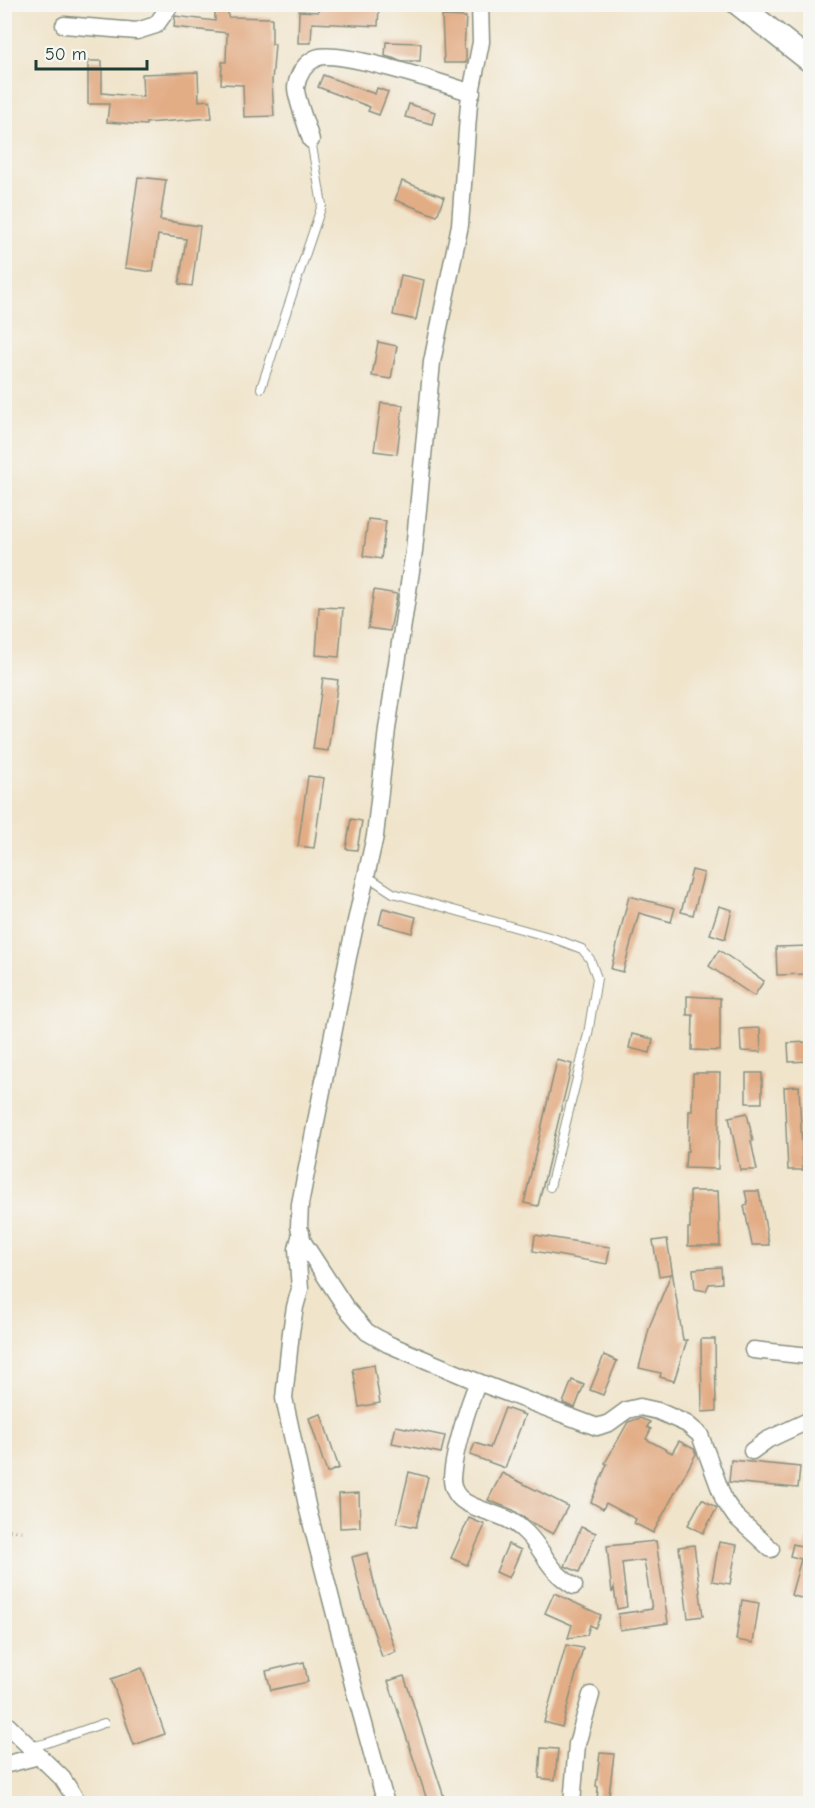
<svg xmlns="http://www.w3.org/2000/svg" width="815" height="1808" font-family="'Comic Neue',sans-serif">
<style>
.building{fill:#e2ac84}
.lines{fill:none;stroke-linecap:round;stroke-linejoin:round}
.lane-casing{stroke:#889080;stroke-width:10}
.street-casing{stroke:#889080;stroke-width:19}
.secondary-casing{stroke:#889080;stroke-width:25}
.path{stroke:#889080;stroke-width:3;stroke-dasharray:1.5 4.5;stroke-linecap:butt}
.lane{stroke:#fff;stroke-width:8}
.street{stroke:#fff;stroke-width:16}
.secondary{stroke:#fff;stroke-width:22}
</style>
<rect width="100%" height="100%" fill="#f6f6f2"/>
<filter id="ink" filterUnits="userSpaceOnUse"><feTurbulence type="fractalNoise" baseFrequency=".0167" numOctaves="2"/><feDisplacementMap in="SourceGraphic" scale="12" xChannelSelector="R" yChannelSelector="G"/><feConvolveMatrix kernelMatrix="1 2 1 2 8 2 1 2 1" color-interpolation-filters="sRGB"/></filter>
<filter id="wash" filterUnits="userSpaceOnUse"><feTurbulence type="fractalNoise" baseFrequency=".008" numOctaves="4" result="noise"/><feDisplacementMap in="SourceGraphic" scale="24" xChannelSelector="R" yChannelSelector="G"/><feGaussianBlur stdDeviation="1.35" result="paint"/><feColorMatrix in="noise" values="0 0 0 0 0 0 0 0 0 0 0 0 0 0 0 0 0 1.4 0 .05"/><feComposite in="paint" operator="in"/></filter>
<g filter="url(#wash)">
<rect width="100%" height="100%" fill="#f0e4cb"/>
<g id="blocks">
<g class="building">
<path d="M215,4H228V17L272,18V44H275L272,82L274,116L244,117L243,85L221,84L222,62H226L227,33L174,27L175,16L215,21Z"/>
<path d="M319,5L379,7L378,26L312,23L311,43H298L299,11L318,12Z"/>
<path d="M442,16L466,17L464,49H466V63H444Z"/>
<path d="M386,42L421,43L420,61H403L385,56Z"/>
<path d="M88,61H102V93L143,97L142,74L198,72L199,101L210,100L212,118L146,123V125L107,122L109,104H88Z"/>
<path d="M323,75L375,94L377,88L388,92L379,115L368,111L370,107L318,87Z"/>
<path d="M409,104L435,112L432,124L405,117Z"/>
<path d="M138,177L166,180L160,220L200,226L192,286L179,284L186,239L158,235L153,272L125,268Z"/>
<path d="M402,181L444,197L437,216L395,200Z"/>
<path d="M401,275L424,280L416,320L393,315Z"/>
<path d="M378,342L397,346L391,379L372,376Z"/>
<path d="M381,403L403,405L397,454L374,451Z"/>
<path d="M368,519L386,521L381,559L363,556Z"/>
<path d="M374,590L397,594L390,631L368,628Z"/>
<path d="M319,607L343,608L339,657L316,655Z"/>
<path d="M323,678L338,680L328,751L313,749Z"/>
<path d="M308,776L324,778L314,848L298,846Z"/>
<path d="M351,819L362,821L357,850L346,849Z"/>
<path d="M692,870L704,873L693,915L681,912Z"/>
<path d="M629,896L675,908L671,922L639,913L623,972L611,969Z"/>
<path d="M719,906L732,910L725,939L710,934Z"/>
<path d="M383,908L416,917L412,933L379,924Z"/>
<path d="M810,946V974L777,975L776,947Z"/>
<path d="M719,950L764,981L754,996L709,966Z"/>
<path d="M687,996L720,998V1051L692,1050L693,1015H687Z"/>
<path d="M760,1028L761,1052L741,1051L740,1029Z"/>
<path d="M632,1034L653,1039L650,1053L629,1048Z"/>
<path d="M810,1042V1061L789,1062L788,1043Z"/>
<path d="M557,1060L572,1064L538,1206L524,1203Z"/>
<path d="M693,1073H720L718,1169L685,1168L686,1151H688L689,1111H692Z"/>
<rect x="746" y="1073" width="16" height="30"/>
<path d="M799,1086L803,1170H788L784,1087Z"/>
<path d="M747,1113L753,1141H751L757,1170H740L729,1117Z"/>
<path d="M690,1191H718L720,1246H688V1228H690Z"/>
<path d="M745,1191H759L769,1245H752L744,1206L748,1205Z"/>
<path d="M535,1235L610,1247L607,1264L533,1251Z"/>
<path d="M667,1239L683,1340H687L674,1381L660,1377L661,1373L639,1368L650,1325L671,1274L659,1276L653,1241Z"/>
<path d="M721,1267L722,1283L709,1284L706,1291L695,1289L693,1269Z"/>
<path d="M701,1339H715L716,1411L702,1412Z"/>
<path d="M604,1355L617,1361L603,1395L590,1390Z"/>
<path d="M374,1365L380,1403L359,1407L353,1369Z"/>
<path d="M572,1380L584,1385L575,1408L563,1403Z"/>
<path d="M505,1408L525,1415L505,1468L470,1455L475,1443L490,1448Z"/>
<path d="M321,1414L339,1468L327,1473L309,1418Z"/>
<path d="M640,1418L650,1422L647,1427L651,1429L646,1439L672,1453L679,1441L694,1449L696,1454L653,1533L634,1523L636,1519L606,1503L603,1509L591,1502L607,1464L605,1463L628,1422Z"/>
<path d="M396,1426L445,1436L441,1453L392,1443Z"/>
<path d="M731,1460L800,1467L798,1488L729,1482Z"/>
<path d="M409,1472L428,1477L416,1527L397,1523Z"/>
<path d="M502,1473L568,1506L553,1534L530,1522L513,1510L488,1500Z"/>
<path d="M359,1493L360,1527L340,1528L339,1494Z"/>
<path d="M702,1499L717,1508L703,1533L688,1525Z"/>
<path d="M469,1518L485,1525L467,1565L451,1558Z"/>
<path d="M581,1527L596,1533L579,1572L565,1566Z"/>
<path d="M807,1539H810V1601L791,1595L801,1559L790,1556L793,1544L805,1547Z"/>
<path d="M656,1541L668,1623L620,1630L618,1614L652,1609L644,1560L622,1563L627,1607L617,1609L614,1588L612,1593L607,1546Z"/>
<path d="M719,1542L737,1545L730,1584L712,1581Z"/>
<path d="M508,1544L521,1550L509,1578L496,1572Z"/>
<path d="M694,1545L703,1616L688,1618L679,1547Z"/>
<path d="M367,1553L378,1599L396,1652L382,1657L363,1600L352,1557Z"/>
<path d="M554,1593L601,1615L595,1628L590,1625L587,1635L568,1638L572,1625L545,1613Z"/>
<path d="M742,1600L759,1603L753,1643L736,1640Z"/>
<path d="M566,1645L583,1648L562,1727L544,1722Z"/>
<path d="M304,1662L308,1682L271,1690L266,1671Z"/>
<path d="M142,1668L165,1734L134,1745L111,1679Z"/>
<path d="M404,1676L446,1803H428L388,1681Z"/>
<path d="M541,1748L558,1749L555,1780L539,1778Z"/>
<path d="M600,1753L614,1754L608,1803H597L598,1787L596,1786Z"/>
</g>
</g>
</g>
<g filter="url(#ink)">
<use href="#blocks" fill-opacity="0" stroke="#889080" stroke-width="1.5"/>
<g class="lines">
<defs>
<g id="lane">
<path d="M261,388L322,205L311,140"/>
<path d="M367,876L393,893L553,938L582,949L590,959L597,978L588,1034L550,1187"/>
<path d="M30,1747L47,1743L104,1723"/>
</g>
<g id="street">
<path d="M480,4L481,42L469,103L460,225L432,362L414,551L387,729L375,836L348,957L300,1204L299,1227L303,1242L346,1308L367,1332L388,1344L478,1382L597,1427L609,1423L627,1410L640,1407L658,1411L687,1424L700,1435L724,1500L735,1516L771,1549"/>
<path d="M64,25L137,31L156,25L171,4"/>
<path d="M311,140C308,129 295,96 296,87C298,75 304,64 316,58C336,48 445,84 472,93"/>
<path d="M301,1233L297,1249L300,1289L295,1307L291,1332L284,1398L308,1510L354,1688L386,1804"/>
<path d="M753,1350L810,1356"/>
<path d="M478,1382C468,1405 453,1454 452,1479C452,1488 457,1497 465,1502C483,1513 506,1514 522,1529C544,1547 545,1569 574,1586"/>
<path d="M752,1451L767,1440L810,1420"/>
<path d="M4,1722L62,1778L79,1804"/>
<path d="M4,1765L39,1756"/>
<path d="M572,1804L577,1744L591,1695"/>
</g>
<path id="secondary" d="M738,4L810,61"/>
</defs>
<use href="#lane" class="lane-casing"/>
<use href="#street" class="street-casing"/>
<use href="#secondary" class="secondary-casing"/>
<g class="path">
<path d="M4,1526L10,1530L23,1531"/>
<path d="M4,1536L10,1530"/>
</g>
<use href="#lane" class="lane"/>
<use href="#street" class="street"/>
<use href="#secondary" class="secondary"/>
</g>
</g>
<rect width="815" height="1808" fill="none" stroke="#f6f6f2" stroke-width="24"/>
<path d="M36 60v9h111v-9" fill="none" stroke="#1f3d34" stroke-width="3"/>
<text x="45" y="60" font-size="18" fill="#1f3d34" stroke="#f6f6f2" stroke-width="4.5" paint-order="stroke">50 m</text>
</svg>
